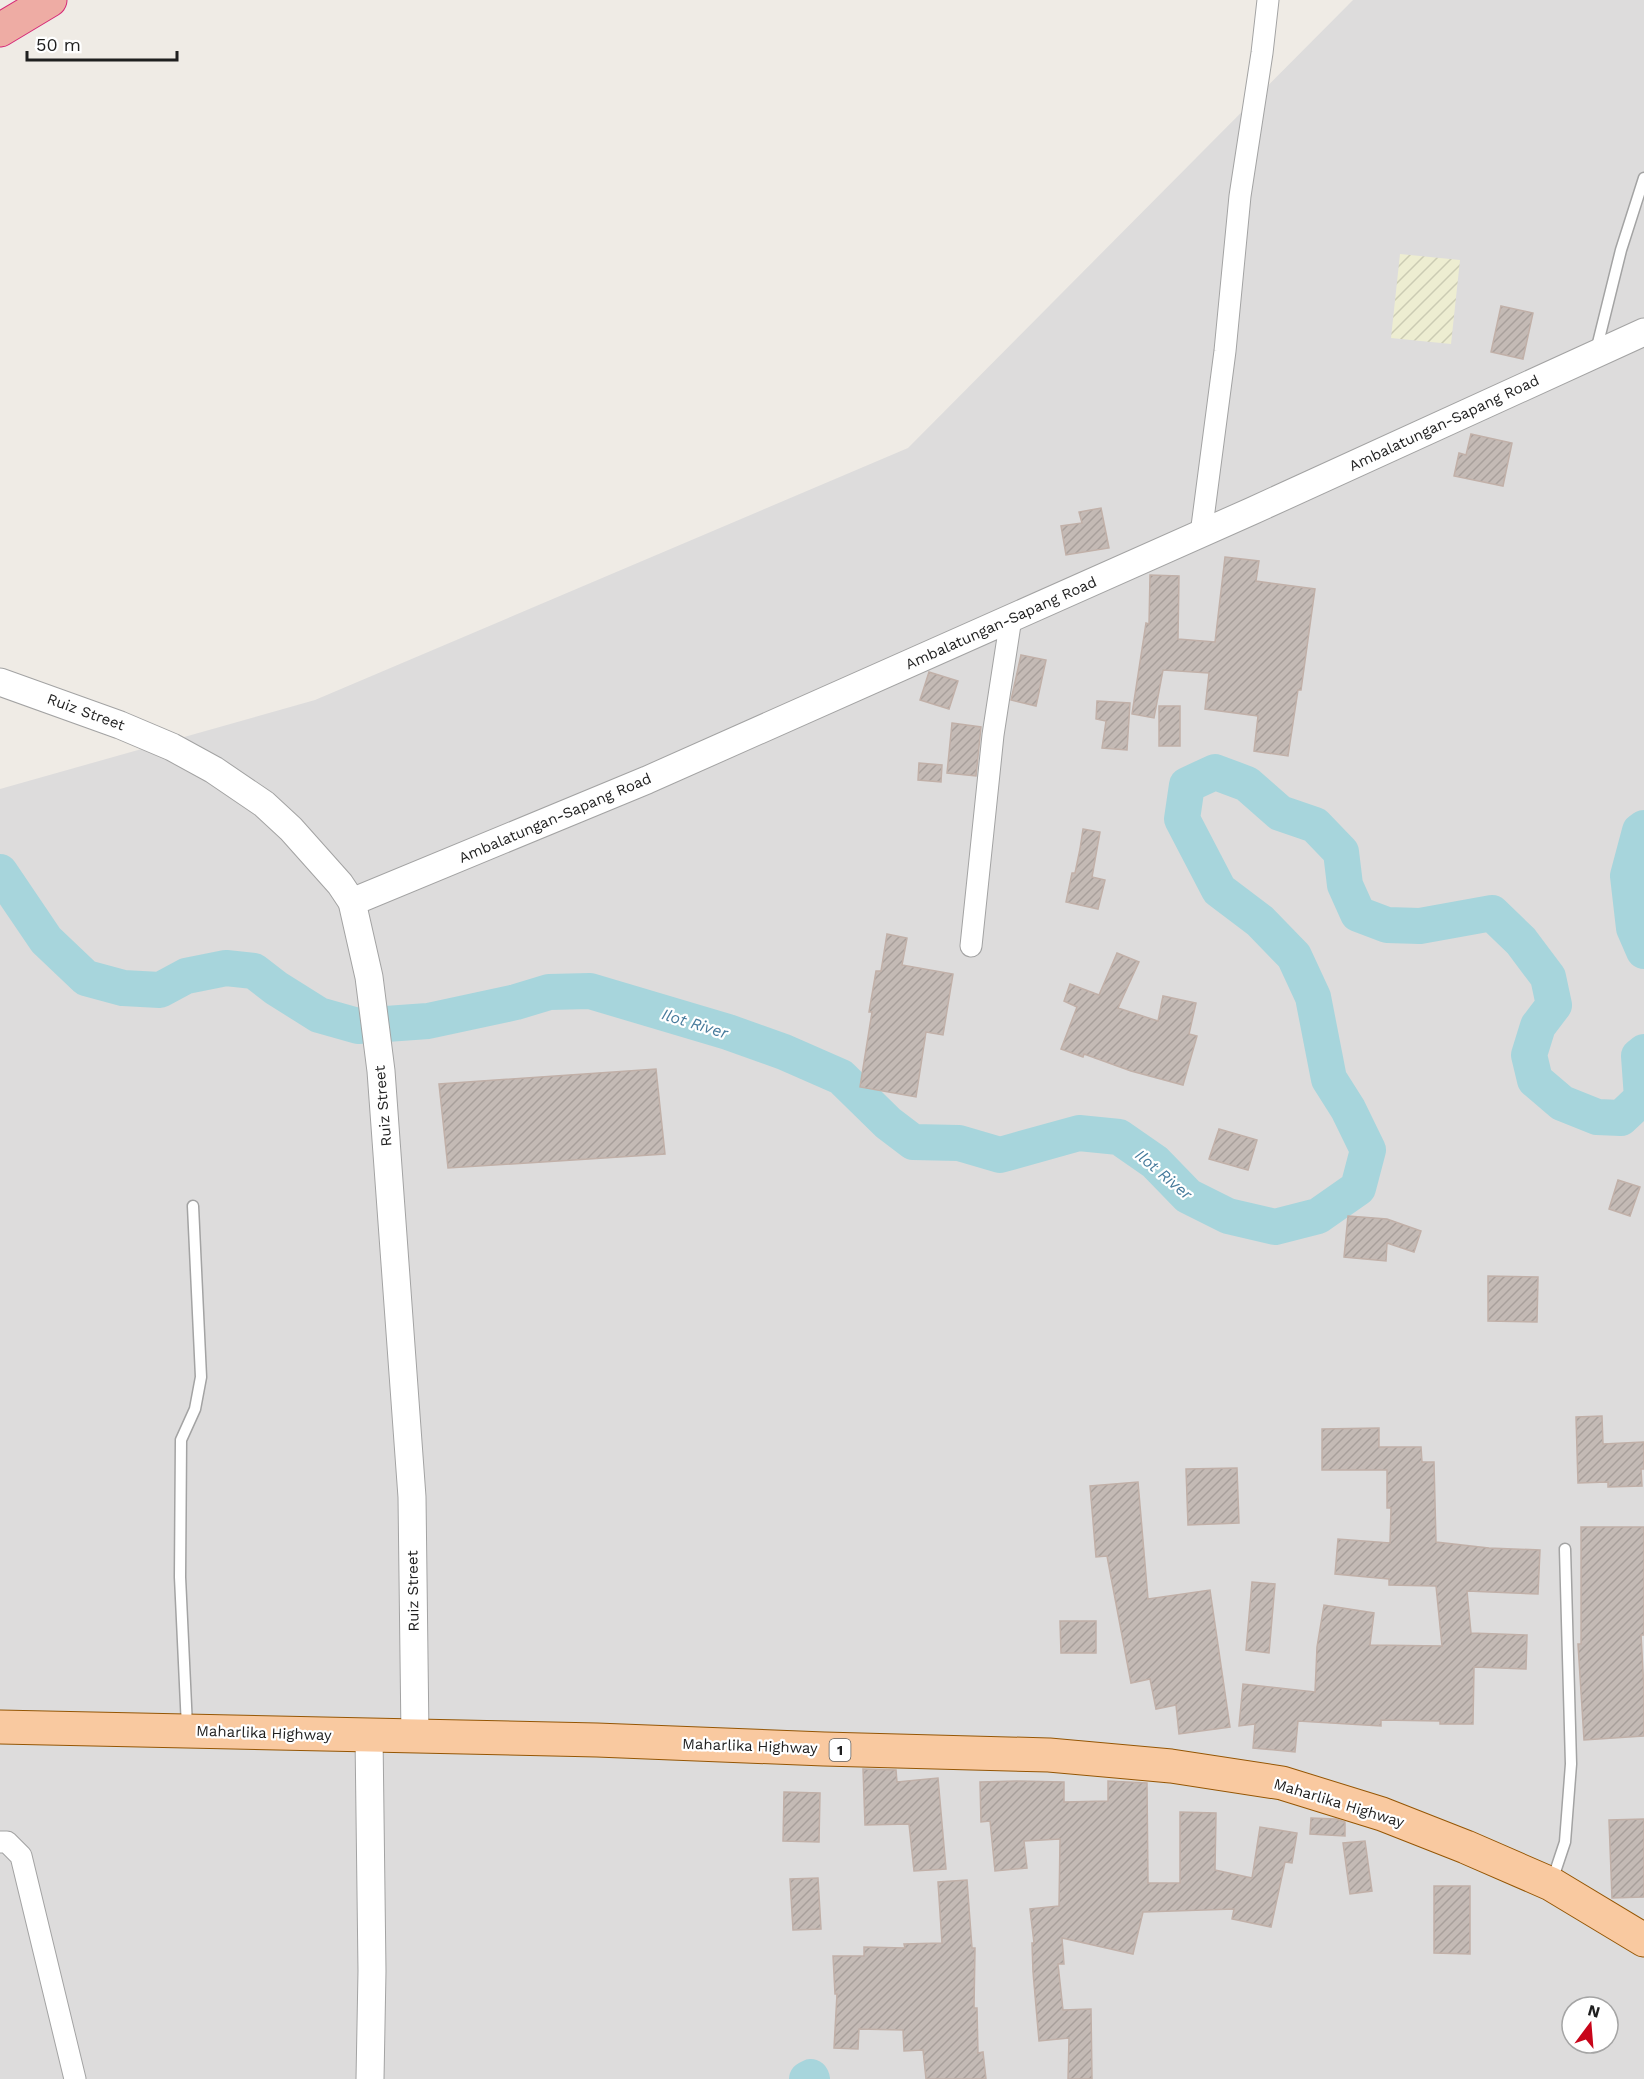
<svg xmlns="http://www.w3.org/2000/svg" width="1644" height="2079" font-family="'Work Sans',sans-serif">
<style>
.residential{fill:#dddcdc;fill-rule:evenodd}
.farmland{fill:url(#farmland-furrows)}
.lines{fill:none;stroke-linecap:round;stroke-linejoin:round}
.river{stroke:#a7d5dc;stroke-width:36}
.building{fill:url(#building-hatch);stroke:#c1b0a8;stroke-width:1.5}
.service-casing{stroke:#a3a3a3;stroke-width:13}
.minor-casing{stroke:#a3a3a3;stroke-width:23}
.tertiary-casing{stroke:#a3a3a3;stroke-width:29}
.primary-casing{stroke:#955604;stroke-width:35}
.trunk-casing{stroke:#d62977;stroke-width:35}
.service{stroke:#fff;stroke-width:10}
.minor{stroke:#fff;stroke-width:21}
.tertiary{stroke:#fff;stroke-width:27}
.primary{stroke:#f9c9a0;stroke-width:33}
.trunk{stroke:#eeaca4;stroke-width:33}
.labels{text-anchor:middle;stroke-width:4.5;stroke-linejoin:round;paint-order:stroke}
.shield{fill:#fff;stroke:#626262;stroke-width:1.5}
.shield-label{font-size:14px;font-weight:bold;fill:#1f1f1f}
.street-label{font-size:15px;fill:#1f1f1f;stroke:#fff}
.water-label{font-size:16px;font-style:italic;fill:#477b9c;stroke:#fff}
</style>
<defs>
<pattern id="farmland-furrows" width="10" height="10" patternUnits="userSpaceOnUse" patternTransform="scale(1.5)"><rect width="10" height="10" fill="#ededd1"/><path d="M-1 1l2-2M0 10L10 0M9 11l2-2" fill="none" stroke="#cbcbb3"/></pattern>
<pattern id="building-hatch" width="6" height="6" patternUnits="userSpaceOnUse" patternTransform="scale(1.5)"><rect width="6" height="6" fill="#c4bab5"/><path d="M-1 1l2-2M0 6l6-6M5 7l2-2" fill="none" stroke="#a89f9b"/></pattern>
</defs>
<rect width="100%" height="100%" fill="#efebe5"/>
<path class="residential" d="M1353,0H1644V2079H0V789L315,700L908,448ZM1572,2007H1608V2043H1572Z"/>
<path class="farmland" d="M1400,254L1460,260L1451,344L1391,338Z"/>
<g class="lines">
<g class="river">
<path d="M1644,828L1640,831L1628,876L1634,928L1644,951"/>
<path d="M0,872L46,940L86,978L123,988L160,990L186,976L226,968L254,971L276,988L319,1015L358,1026L428,1021L516,1002L549,992L590,991L728,1032L784,1052L841,1077L888,1123L913,1142L959,1143L1000,1155L1079,1133L1119,1137L1155,1162L1188,1196L1228,1216L1275,1227L1318,1216L1358,1188L1368,1150L1348,1109L1329,1079L1313,997L1294,956L1260,921L1219,890L1182,819L1187,785L1215,772L1247,784L1280,813L1315,825L1341,852L1345,885L1358,914L1387,925L1420,926L1492,913L1521,941L1548,977L1554,1005L1538,1026L1529,1055L1535,1080L1562,1103L1597,1117L1621,1118L1642,1098L1639,1056L1644,1052"/>
<path d="M807,2079L811,2077L812,2079"/>
</g>
</g>
<g class="building">
<path d="M1501,306L1533,313L1523,359L1491,352Z"/>
<path d="M1471,434L1512,443L1503,486L1454,476L1459,453L1466,455Z"/>
<path d="M1101,508L1109,548L1066,555L1061,526L1082,523L1079,512Z"/>
<path d="M1225,557L1259,561L1256,581L1315,589L1301,690H1298L1288,756L1254,751L1258,716L1205,709L1209,673L1163,670L1154,718L1132,714L1146,623L1149,624L1150,575L1179,576L1178,639L1215,642Z"/>
<path d="M1021,655L1046,660L1036,706L1011,700Z"/>
<path d="M929,672L958,681L949,709L920,700Z"/>
<path d="M1097,701L1130,703L1127,750L1102,748L1106,721L1096,719Z"/>
<rect x="1159" y="706" width="21" height="40"/>
<path d="M952,723L981,727L976,776L947,773Z"/>
<path d="M919,763L942,765L941,782L918,780Z"/>
<path d="M1083,829L1100,832L1092,877L1105,880L1098,909L1066,902L1072,873H1075L1080,849Z"/>
<path d="M887,934L907,938L902,965L953,974L943,1035L926,1032L916,1097L860,1087L872,1012H869L876,971H881Z"/>
<path d="M1117,953L1139,962L1118,1008L1158,1021L1163,996L1196,1003L1189,1034L1197,1036L1183,1085L1131,1071L1084,1054L1083,1057L1061,1049L1077,1007L1064,1001L1070,984L1099,995Z"/>
<path d="M656,1069L665,1154L448,1168L439,1084Z"/>
<path d="M1219,1129L1257,1140L1248,1170L1209,1159Z"/>
<path d="M1618,1180L1640,1187L1630,1216L1609,1209Z"/>
<path d="M1348,1216L1387,1219L1421,1231L1414,1252L1387,1243L1386,1261L1344,1257Z"/>
<path d="M1488,1276L1538,1277L1537,1322L1488,1321Z"/>
<path d="M1602,1416L1603,1444L1644,1442V1469H1641L1642,1486L1608,1487V1482L1578,1483L1576,1417Z"/>
<path d="M1379,1428V1447H1421L1422,1462H1434L1436,1542L1489,1548L1540,1550L1538,1594L1467,1591L1471,1633L1527,1635L1526,1669L1474,1667L1473,1724H1440V1721L1381,1720V1726L1298,1721L1295,1752L1253,1748L1255,1724L1239,1726L1243,1684L1315,1692L1317,1647L1324,1605L1374,1613L1370,1645L1442,1646L1436,1586L1389,1585V1579L1335,1574L1338,1539L1390,1543L1391,1508H1387V1470H1322V1429Z"/>
<path d="M1237,1468L1239,1523L1188,1525L1186,1469Z"/>
<path d="M1138,1482L1148,1599L1210,1590L1230,1727L1179,1734L1176,1705L1156,1709L1150,1679L1131,1683L1107,1556L1096,1557L1090,1486Z"/>
<path d="M1581,1527H1644V1635H1641L1644,1689V1736L1584,1740L1578,1644H1581Z"/>
<path d="M1252,1582L1275,1584L1269,1653L1246,1650Z"/>
<path d="M1060,1621H1096V1653H1061Z"/>
<path d="M863,1769L896,1770L897,1782L938,1778L946,1869L914,1871L909,1824L865,1825Z"/>
<path d="M1017,1781L1064,1782V1802L1108,1801V1781L1147,1783L1148,1883H1180V1812L1216,1813L1215,1870L1252,1878L1260,1827L1297,1833L1292,1863L1285,1862L1271,1927L1232,1919L1234,1909L1143,1912L1133,1954L1062,1938L1064,1964H1058L1063,2010L1091,2009L1092,2079H1068L1069,2038L1039,2041L1033,1972L1032,1943H1034L1030,1909L1059,1906L1060,1839L1024,1841L1027,1868L995,1871L990,1821L981,1822L980,1782Z"/>
<path d="M784,1792L820,1793L819,1842L783,1841Z"/>
<path d="M1311,1818L1336,1819L1345,1822V1836L1310,1834Z"/>
<path d="M1644,1819V1897L1612,1898L1609,1820Z"/>
<path d="M1365,1841L1372,1891L1350,1894L1343,1843Z"/>
<path d="M818,1878L821,1929L793,1930L790,1879Z"/>
<path d="M967,1880L972,1948H975L974,2008H977L978,2053L983,2052L986,2079H926L923,2050L904,2051L903,2030L859,2029L858,2049L834,2048L837,1994H835L833,1956H864V1947L905,1948L904,1944L942,1943L938,1882Z"/>
<path d="M1434,1886H1470V1954L1434,1953Z"/>
</g>
<g class="lines">
<defs>
<g id="service">
<path d="M1596,351L1621,250L1644,178"/>
<path d="M187,1727L180,1577L181,1440L195,1409L201,1377L193,1206"/>
<path d="M1552,1881L1565,1842L1571,1764L1565,1549"/>
</g>
<g id="minor">
<path d="M1201,534L1225,351L1240,196L1262,53L1268,0"/>
<path d="M971,946L993,735L1011,618"/>
<path d="M0,1842H7L21,1856L75,2079"/>
</g>
<g id="tertiary">
<path d="M0,682L120,725L172,747L214,770L264,804L291,829L340,884L352,902L369,977L381,1071L412,1497L415,1736"/>
<path d="M352,902L647,780L1252,511L1644,332"/>
<path d="M369,1736L372,1971L370,2079"/>
</g>
<path id="primary" d="M0,1727L597,1740L824,1749L1049,1755L1171,1766L1282,1783L1382,1814L1466,1847L1551,1884L1644,1940"/>
<path id="trunk" d="M0,30L50,0"/>
</defs>
<use href="#service" class="service-casing"/>
<use href="#minor" class="minor-casing"/>
<use href="#tertiary" class="tertiary-casing"/>
<use href="#primary" class="primary-casing"/>
<use href="#trunk" class="trunk-casing"/>
<use href="#service" class="service"/>
<use href="#minor" class="minor"/>
<use href="#tertiary" class="tertiary"/>
<use href="#primary" class="primary"/>
<use href="#trunk" class="trunk"/>
</g>
<g class="labels">
<rect class="shield" x="829.5" y="1739" width="21" height="22" rx="4.5"/>
<g class="shield-label">
<text x="840" y="1755">1</text>
</g>
<g class="street-label">
<text transform="translate(1444 423) rotate(-25)" y="5">Ambalatungan-Sapang Road</text>
<text transform="translate(1001 623) rotate(-24)" y="5">Ambalatungan-Sapang Road</text>
<text transform="translate(86 712) rotate(20)" y="5">Ruiz Street</text>
<text transform="translate(555 818) rotate(-23)" y="5">Ambalatungan-Sapang Road</text>
<text transform="translate(383 1106) rotate(-95)" y="5">Ruiz Street</text>
<text transform="translate(413 1591) rotate(-91)" y="5">Ruiz Street</text>
<text transform="translate(264 1733) rotate(2)" y="5">Maharlika Highway</text>
<text transform="translate(750 1746) rotate(2)" y="5">Maharlika Highway</text>
<text transform="translate(1339 1803) rotate(17)" y="5">Maharlika Highway</text>
</g>
<g class="water-label">
<text transform="translate(695 1023) rotate(17)" y="6">Ilot River</text>
<text transform="translate(1164 1174) rotate(40)" y="6">Ilot River</text>
</g>
</g>
<g transform="translate(1590 2025) rotate(16)"><circle r="28" fill="#ffffff" stroke="#a5a5a5" stroke-width="1.5"/>
<path d="M0-4.5L10 22L0 15L-10 22Z" fill="#c8051a"/>
<text y="-9" font-size="16" font-weight="bold" text-anchor="middle" fill="#1f1f1f">N</text>
</g>
<path d="M27 51v9h150v-9" fill="none" stroke="#1f1f1f" stroke-width="3"/>
<text x="36" y="51" font-size="18" fill="#1f1f1f" stroke="#ffffff" stroke-width="4.5" paint-order="stroke">50 m</text>
</svg>
